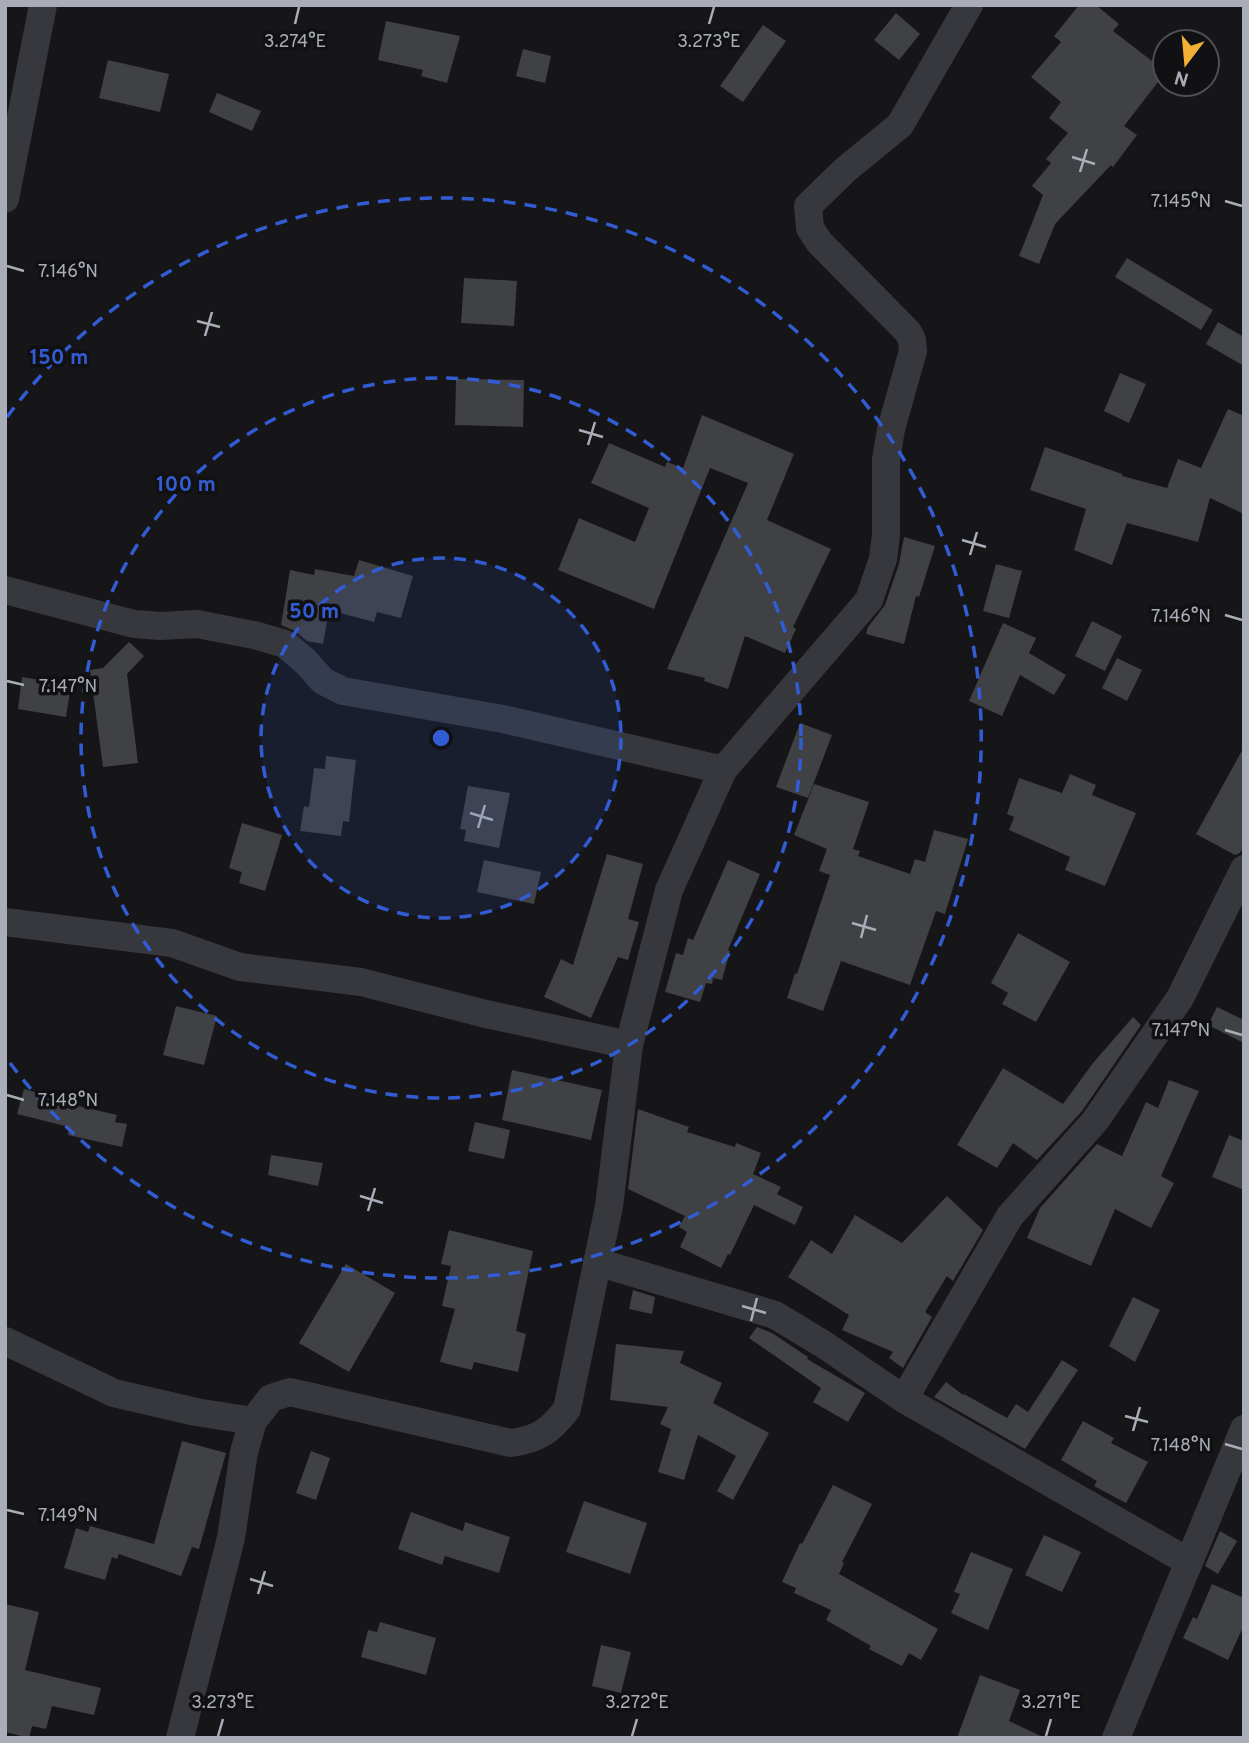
<svg xmlns="http://www.w3.org/2000/svg" width="1249" height="1743" font-family="Overpass,sans-serif">
<style>
.building{fill:#404145}
.lines{fill:none;stroke-linecap:round;stroke-linejoin:round}
.street{stroke:#37383d;stroke-width:28}
.ticks{fill:none;stroke:#a8adb8;stroke-width:2.5}
.ring{fill:none;stroke:#325cd3;stroke-width:3.5;stroke-dasharray:12 9}
.ticks-label{font-size:18px;text-anchor:middle;fill:#a8adb8;stroke:#111113;stroke-width:7;stroke-linejoin:round;paint-order:stroke}
.centre{fill:#325cd3;stroke:#111113;stroke-width:3.5}
.ring-label{font-size:21px;text-anchor:middle;font-weight:bold;fill:#325cd3;stroke:#111113;stroke-width:7;stroke-linejoin:round;paint-order:stroke}
</style>
<rect width="100%" height="100%" fill="#161618"/>
<g class="building">
<path d="M1079,5H1096L1119,24L1113,31L1165,71V73L1124,126L1137,135L1113,167L1111,165L1055,224L1039,264L1019,256L1043,195L1032,186L1051,163L1046,159L1068,133L1049,118L1061,102L1031,77L1061,42L1054,36Z"/>
<path d="M896,13L920,34L899,60L874,40Z"/>
<path d="M386,21L460,36L447,83L421,76L423,70L378,60Z"/>
<path d="M763,25L786,41L743,102L720,86Z"/>
<path d="M523,49L551,56L545,83L516,76Z"/>
<path d="M108,60L169,74L160,112L99,98Z"/>
<path d="M217,93L261,111L252,131L209,112Z"/>
<path d="M1127,258L1213,310L1201,330L1115,277Z"/>
<path d="M464,278L517,281L514,326L461,323Z"/>
<path d="M1218,322L1244,337V366L1206,344Z"/>
<path d="M1120,373L1146,384L1129,423L1104,411Z"/>
<path d="M456,379L524,380L523,427L455,425Z"/>
<path d="M1228,409L1244,416V514L1210,498L1198,542L1127,523L1112,565L1074,550L1086,509L1030,490L1045,447L1122,474V476L1167,488L1178,459L1201,468Z"/>
<path d="M702,415L794,454L767,520L831,549L793,627L796,629L785,653L745,636L728,689L704,681L705,678L667,669L748,483L710,468L654,609L558,570L579,518L635,542L649,508L591,483L609,443L665,467L667,462L683,468Z"/>
<path d="M904,537L935,546L919,597L916,596L904,644L866,634L868,627L885,605L899,564Z"/>
<path d="M359,560L413,576L401,618L377,612L374,622L329,610L323,644L307,641L295,631L281,625L290,570L314,575L315,569L354,576Z"/>
<path d="M996,564L1022,571L1009,618L983,611Z"/>
<path d="M1092,621L1122,636L1105,671L1075,656Z"/>
<path d="M1003,623L1036,638L1029,653L1066,675L1054,695L1020,675L1002,716L969,701Z"/>
<path d="M129,642L144,656L127,674L138,763L103,767L90,670L103,668Z"/>
<path d="M1117,658L1142,670L1127,701L1102,688Z"/>
<path d="M22,677L71,685L66,717L18,709Z"/>
<path d="M800,723L832,735L808,798L776,787Z"/>
<path d="M1244,747V846L1240,853L1235,855L1196,834Z"/>
<path d="M326,756L356,760L349,822L343,821L341,836L300,831L304,806L309,807L314,768L325,769Z"/>
<path d="M1070,774L1096,785L1092,795L1136,813L1105,886L1065,870L1070,857L1009,830L1014,817L1007,814L1019,778L1062,793Z"/>
<path d="M814,784L869,802L853,849L860,851L858,856L910,874L915,859L925,862L934,830L968,839L945,914L936,911L910,985L841,961L823,1011L787,998L795,973L797,974L830,875L819,871L827,849L794,835Z"/>
<path d="M468,786L510,793L499,848L464,841L466,830L460,829Z"/>
<path d="M242,823L282,835L265,891L239,883L242,872L229,868Z"/>
<path d="M607,854L643,864L628,919L639,922L628,960L618,957L591,1018L544,997L561,959L573,965Z"/>
<path d="M484,860L541,872L534,904L477,892Z"/>
<path d="M728,860L760,874L728,950L730,951L722,980L713,978L712,984L706,983L700,1002L665,992L676,953L683,955L688,938L693,940Z"/>
<path d="M1018,933L1070,962L1036,1022L1002,1004L1008,993L991,983Z"/>
<path d="M176,1006L217,1016L204,1065L163,1055Z"/>
<path d="M1217,1007L1244,1020V1043L1208,1025Z"/>
<path d="M1133,1017L1141,1025L1082,1111L1037,1160L1013,1143L997,1168L957,1145L1003,1068L1063,1104L1093,1063Z"/>
<path d="M512,1070L602,1090L591,1140L502,1120Z"/>
<path d="M1169,1080L1199,1091L1161,1176L1174,1183L1151,1228L1115,1209L1091,1266L1027,1238L1040,1208L1097,1144L1122,1156L1146,1102L1158,1108Z"/>
<path d="M24,1089L61,1099V1102L117,1115L115,1122L127,1124L122,1147L68,1135L69,1127L17,1114Z"/>
<path d="M638,1109L689,1127L687,1132L735,1147L736,1143L761,1153L753,1174L781,1187L777,1194L803,1207L795,1225L754,1205L730,1255L728,1254L721,1268L680,1247L687,1232L679,1227L685,1216L628,1189Z"/>
<path d="M475,1122L510,1130L504,1159L468,1151Z"/>
<path d="M1229,1135L1244,1141V1190L1212,1177Z"/>
<path d="M271,1155L323,1163L318,1186L268,1175Z"/>
<path d="M947,1196L983,1230L953,1281L947,1276L925,1312L932,1317L903,1368L889,1358L893,1352L842,1330L849,1315L788,1277L811,1240L832,1254L855,1215L902,1243Z"/>
<path d="M449,1230L533,1251L516,1331L526,1334L518,1372L474,1362L472,1370L440,1362L455,1309L442,1306L451,1266L441,1264Z"/>
<path d="M346,1264L395,1293L349,1372L299,1343Z"/>
<path d="M633,1290L655,1297L652,1314L629,1309Z"/>
<path d="M1133,1297L1160,1310L1135,1362L1109,1346Z"/>
<path d="M757,1327L772,1333L808,1357L807,1359L865,1393L848,1422L813,1402L821,1388L749,1338Z"/>
<path d="M616,1344L684,1351L680,1363L722,1383L713,1403L769,1433L733,1500L717,1491L736,1456L698,1435L684,1480L658,1472L671,1429L660,1424L668,1407L610,1400Z"/>
<path d="M1062,1360L1078,1370L1025,1449L934,1397L946,1382L963,1395L964,1394L1007,1418L1016,1404L1028,1412Z"/>
<path d="M1083,1421L1114,1438L1111,1443L1148,1462L1126,1503L1094,1486L1097,1481L1061,1460Z"/>
<path d="M182,1441L226,1453L199,1549L192,1547L181,1576L119,1554L117,1559L112,1557L105,1580L64,1568L76,1528L88,1532L90,1526L154,1544Z"/>
<path d="M311,1451L330,1458L316,1500L296,1493Z"/>
<path d="M833,1485L872,1504L842,1562L844,1563L839,1574L938,1629L921,1660L909,1653L902,1666L869,1649L871,1646L826,1620L831,1610L794,1593L796,1588L782,1582L800,1543L802,1544Z"/>
<path d="M584,1501L647,1523L630,1574L566,1552Z"/>
<path d="M411,1512L463,1531L465,1522L510,1537L499,1573L445,1556L442,1565L398,1549Z"/>
<path d="M1220,1531L1237,1541L1218,1574L1205,1566Z"/>
<path d="M1044,1535L1081,1552L1062,1592L1025,1575Z"/>
<path d="M971,1552L1013,1569L988,1630L951,1613L960,1594L954,1592Z"/>
<path d="M1212,1584L1244,1598V1625L1228,1660L1183,1638L1193,1617L1197,1619Z"/>
<path d="M5,1604L39,1612L25,1670L101,1688L94,1715L52,1706L46,1729L32,1726L29,1738L5,1732Z"/>
<path d="M380,1622L436,1638L426,1675L361,1657L368,1630L377,1632Z"/>
<path d="M601,1645L631,1652L621,1693L592,1686Z"/>
<path d="M980,1675L1020,1690L1009,1721L1045,1738H957Z"/>
</g>
<g class="lines">
<g class="street">
<path d="M5,199L43,5"/>
<path d="M5,590L134,624L161,626L197,624L254,635L285,644L306,662L323,681L343,691L503,719L723,770"/>
<path d="M5,922L172,943L240,967L361,982L486,1014L629,1045"/>
<path d="M597,1262L775,1315L823,1344L904,1399L1189,1562"/>
<path d="M5,1341L114,1393L196,1412L253,1421"/>
<path d="M904,1399L1010,1216L1095,1121L1180,998L1244,869"/>
<path d="M180,1738L231,1538L244,1452L253,1421L271,1398L290,1392L511,1443C539,1439 550,1431 567,1409L609,1206L629,1045L669,890L723,770L869,600L883,559L886,535V460L891,429L913,351L912,340L908,332L819,242L810,228L808,206L845,170L900,125L969,5"/>
<path d="M1116,1738L1244,1429"/>
</g>
</g>
<path class="ticks" d="M295,24L299,7M709,24L714,7M1072,157L1095,164M1080,172L1087,149M1225,201L1242,206M7,266L24,271M197,321L220,327M205,336L212,312M579,430L603,437M588,445L595,422M962,540L986,547M970,555L977,532M1225,615L1242,620M7,681L24,685M470,813L493,820M478,828L485,805M852,923L876,930M861,938L867,915M1225,1030L1242,1035M7,1095L24,1100M360,1196L383,1203M368,1211L375,1188M742,1306L766,1313M751,1321L757,1298M1125,1416L1148,1422M1133,1431L1140,1407M1225,1444L1242,1449M7,1510L24,1514M250,1579L273,1586M258,1594L265,1571M218,1736L223,1719M632,1736L637,1719M1046,1736L1051,1719"/>
<circle cx="441" cy="738" r="180" fill="#325cd3" fill-opacity=".12"/>
<g class="ring">
<circle cx="441" cy="738" r="180"/>
<circle cx="441" cy="738" r="360"/>
<path d="M7 417A540 540 0 1 1 7 1059"/>
</g>
<g class="ticks-label">
<text x="295" y="47">3.274°E</text>
<text x="709" y="47">3.273°E</text>
<text x="1181" y="207">7.145°N</text>
<text x="68" y="277">7.146°N</text>
<text x="1181" y="622">7.146°N</text>
<text x="68" y="692">7.147°N</text>
<text x="1181" y="1036">7.147°N</text>
<text x="68" y="1106">7.148°N</text>
<text x="1181" y="1451">7.148°N</text>
<text x="68" y="1521">7.149°N</text>
<text x="223" y="1708">3.273°E</text>
<text x="637" y="1708">3.272°E</text>
<text x="1051" y="1708">3.271°E</text>
</g>
<circle cx="441" cy="738" r="10" class="centre"/>
<g class="ring-label">
<text x="59" y="364">150 m</text>
<text x="186" y="491">100 m</text>
<text x="314" y="618">50 m</text>
</g>
<rect width="1249" height="1743" fill="none" stroke="#a8adb8" stroke-width="14"/>
<g transform="translate(1186 63) rotate(196)"><circle r="33" fill="#111113" stroke="#4d4f55" stroke-width="2"/>
<path d="M0-5L12 26L0 18L-12 26Z" fill="#f2b134"/>
<text y="-10" font-size="19" font-weight="bold" text-anchor="middle" fill="#a8adb8">N</text>
</g>
</svg>
